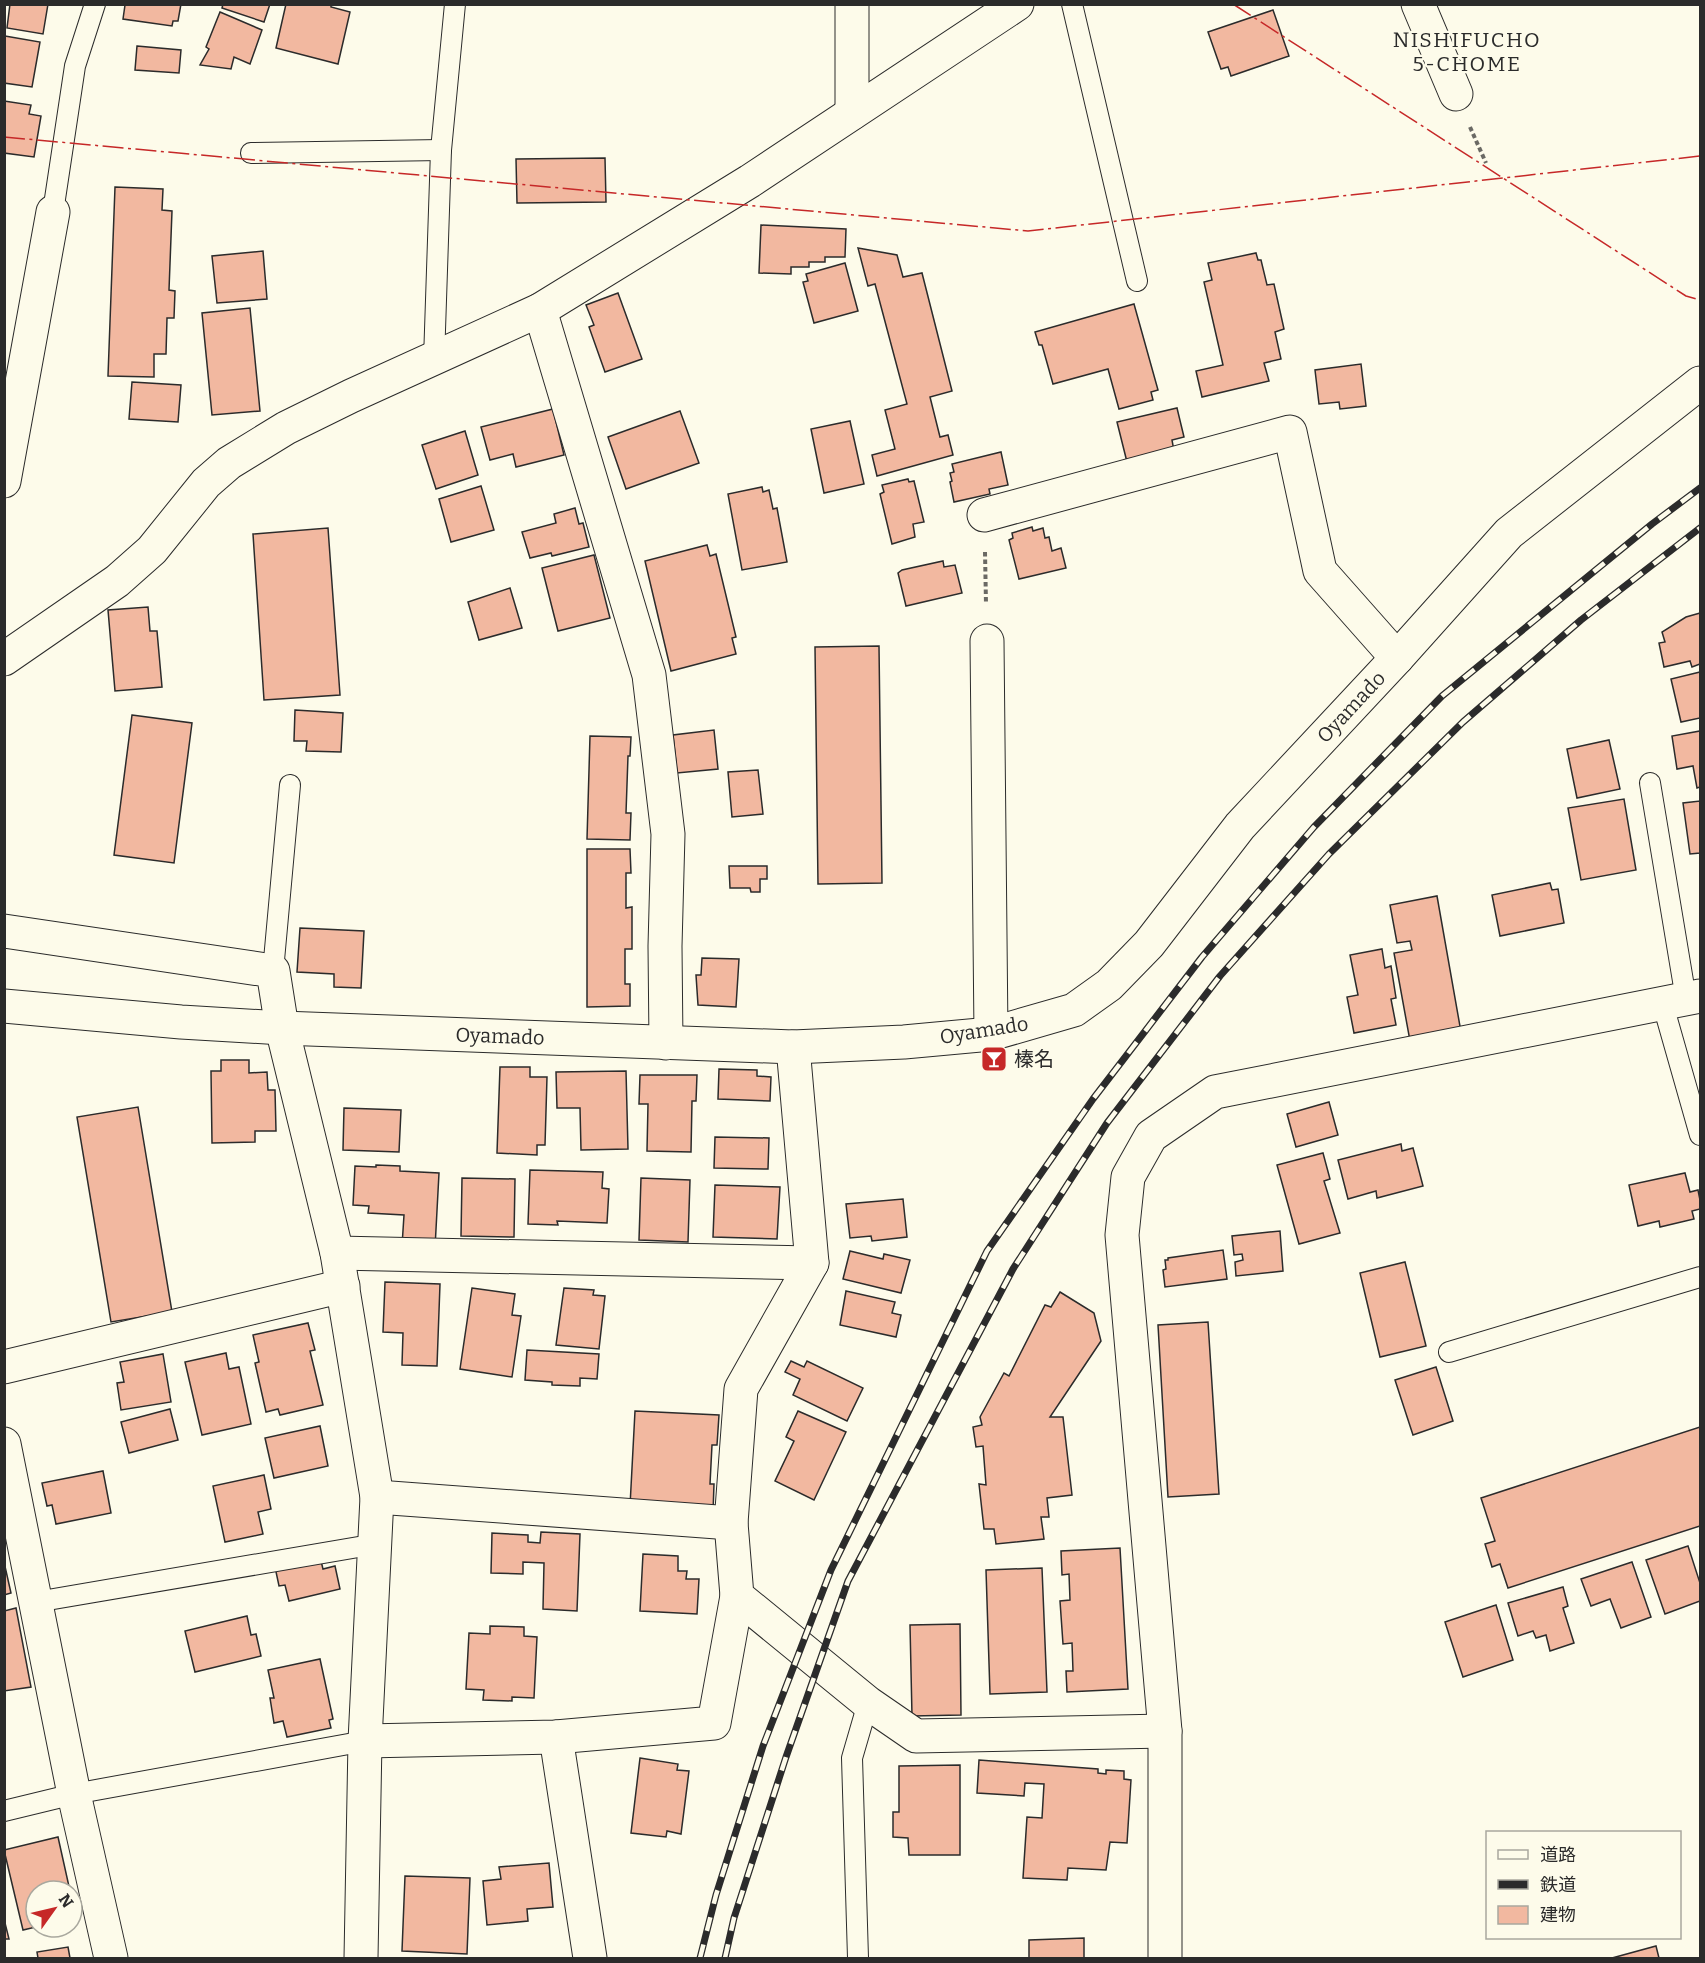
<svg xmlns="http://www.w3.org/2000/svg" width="1705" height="1963" font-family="Bitter,'Noto Sans JP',serif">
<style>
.building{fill:#f2b8a0;stroke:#2b2b2b;stroke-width:1.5}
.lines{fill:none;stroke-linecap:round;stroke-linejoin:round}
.service-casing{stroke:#2b2b2b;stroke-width:22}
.minor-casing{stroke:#2b2b2b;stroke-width:35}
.path{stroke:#6a6964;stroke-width:4;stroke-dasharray:4.5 3;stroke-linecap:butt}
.service{stroke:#fdfbea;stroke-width:20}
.minor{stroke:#fdfbea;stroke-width:33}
.rail-casing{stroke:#2b2b2b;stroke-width:7}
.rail{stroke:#fdfbea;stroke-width:4.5;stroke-dasharray:14;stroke-linecap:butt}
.power{stroke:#c62828;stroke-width:1.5;stroke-dasharray:21 4.5 3 4.5;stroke-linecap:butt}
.labels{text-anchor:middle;stroke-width:4.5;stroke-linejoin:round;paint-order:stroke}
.street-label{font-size:20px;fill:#2b2b2b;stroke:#fdfbea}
.poi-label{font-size:20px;fill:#2b2b2b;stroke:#fdfbea;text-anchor:start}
.neighbourhood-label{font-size:21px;letter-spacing:1.5px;fill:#2b2b2b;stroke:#fdfbea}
</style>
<rect width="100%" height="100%" fill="#fdfbea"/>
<g class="building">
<path d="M10,4H48L43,34L7,28Z"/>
<path d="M122,4H181L178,21H173L172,26L123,19L125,5Z"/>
<path d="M223,4H270L264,22L222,8Z"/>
<path d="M286,4H331V7L350,12L338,64L276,48Z"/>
<path d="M1273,10L1289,56L1231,76L1228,67L1221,69L1208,32Z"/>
<path d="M220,12L262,30L250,64L234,57L231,69L200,65L209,49L206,47Z"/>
<path d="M5,36L40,42L32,87L4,83Z"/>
<path d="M137,46L181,50L179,73L135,70Z"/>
<path d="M4,101L31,105L29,114L41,116L34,157L4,153Z"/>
<path d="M605,158L606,202L517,203L516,159Z"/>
<path d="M115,187L163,189L162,210L172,211L169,290L175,291L174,318H167L166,354H154V377L108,376Z"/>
<path d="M761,225L846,229L845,257H825V262H809V267H791V274L759,273Z"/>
<path d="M858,248L897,255L903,277L922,273L952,391L930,397L940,437L948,435L953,455L877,476L872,455L895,449L885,410L907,404L875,284L868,286Z"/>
<path d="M263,251L267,299L217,303L212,256Z"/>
<path d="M1256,253L1258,260H1261L1267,285L1274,284L1284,329L1275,332L1281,359L1264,363L1269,381L1202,397L1196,371L1223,365L1204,282L1212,280L1208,263Z"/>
<path d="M845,263L858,311L814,323L803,282L808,281L806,274Z"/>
<path d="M618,293L642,359L605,372L589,327L594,325L586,305Z"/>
<path d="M1134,304L1158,390L1151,392L1153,400L1119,409L1108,369L1053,384L1042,345H1039L1035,332Z"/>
<path d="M250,308L260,411L212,415L202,313Z"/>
<path d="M1361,364L1366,406L1340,409L1339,402L1319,404L1315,370Z"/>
<path d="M132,382L181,385L178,422L129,419Z"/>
<path d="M1177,408L1184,437L1172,440L1174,451L1127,462L1117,422Z"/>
<path d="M553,409L564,455L516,467L513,454L490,460L481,427Z"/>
<path d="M680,411L699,463L626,489L608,437Z"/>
<path d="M850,421L864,484L824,493L811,429Z"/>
<path d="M465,431L478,475L436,489L422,445Z"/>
<path d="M1001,452L1008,485L989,489L990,494L954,502L950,482L952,481L950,473L954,472L952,464Z"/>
<path d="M908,479L909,482L914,481L924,522L913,524L915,537L892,544L880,494L884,492L882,485Z"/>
<path d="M481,486L494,530L451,542L439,499Z"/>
<path d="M762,487L763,492L769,490L773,509L777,508L787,562L742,570L728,494Z"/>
<path d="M575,508L579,524L583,523L589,547L552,556L551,553L530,558L522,532L556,523L554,514Z"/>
<path d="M1032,527L1033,531L1043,528L1045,538L1049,537L1052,551L1061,548L1066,568L1019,579L1009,540L1013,538L1012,533Z"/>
<path d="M328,528L340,695L264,700L253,534Z"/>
<path d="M707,545L710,556L716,554L736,637L732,638L736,654L671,671L645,561Z"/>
<path d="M594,555L610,618L558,631L542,568Z"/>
<path d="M943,561L944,567L955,565L962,593L906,606L898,573L902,570Z"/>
<path d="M510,588L522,628L479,640L468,602Z"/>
<path d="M148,607L150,631H157L162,687L115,691L108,610Z"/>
<path d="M1700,613V664L1692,667L1690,661L1664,667L1659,643L1665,642L1662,632L1686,617Z"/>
<path d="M879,646L882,883L818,884L815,647Z"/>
<path d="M1700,672V718L1681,722L1671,679Z"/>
<path d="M295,710L343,713L341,752L306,751L307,741H294Z"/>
<path d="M132,715L192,723L174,863L114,855Z"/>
<path d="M714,730L718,769L677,773L673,735Z"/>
<path d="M1700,731V787L1697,788L1693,766L1677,769L1672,736Z"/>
<path d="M590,736L631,737L630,756H628L626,813H631L630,840L587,839Z"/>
<path d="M1609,740L1620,789L1577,798L1567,749Z"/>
<path d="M758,770L763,814L732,817L728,772Z"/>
<path d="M1624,799L1636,870L1581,880L1568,808Z"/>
<path d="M1700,801V853L1690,854L1683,803Z"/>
<path d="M587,849H630L631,873H626V908L632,907V949H625V984H630V1006L587,1007Z"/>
<path d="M729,866H767V879H760V892H751L750,888H730Z"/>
<path d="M1550,883L1552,890L1558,889L1564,923L1500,936L1492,895Z"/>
<path d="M1437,896L1461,1032L1410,1041L1394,953L1412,950L1410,941L1397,943L1390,905Z"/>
<path d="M300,928L364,931L361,988L334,987V974L297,972Z"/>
<path d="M1382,949L1385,968L1391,966L1396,998L1391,999L1396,1025L1354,1033L1347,997L1358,995L1350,955Z"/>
<path d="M702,958L739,959L736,1007L698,1005L696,975H701Z"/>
<path d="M221,1060H249V1073L267,1072L268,1090H275L276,1131H255V1142L212,1143L211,1071H221Z"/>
<path d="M500,1067H530V1077H547L545,1145H537V1155L497,1153Z"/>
<path d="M719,1069L757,1070V1076L771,1077L770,1101L718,1099Z"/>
<path d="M626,1071L628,1149L581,1150L580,1108H557L556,1072Z"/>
<path d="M640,1075H697L696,1101H692L691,1152L647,1151L648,1104H639Z"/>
<path d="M1329,1102L1338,1135L1296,1147L1287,1114Z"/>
<path d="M138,1107L172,1312L111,1322L77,1117Z"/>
<path d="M344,1108L401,1110L399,1152L343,1150Z"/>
<path d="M715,1137L769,1138L768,1169L714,1168Z"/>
<path d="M1401,1144L1402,1151L1413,1148L1423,1186L1377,1198L1376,1191L1348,1199L1338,1160Z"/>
<path d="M1323,1153L1330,1179L1324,1181L1340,1233L1299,1244L1277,1165Z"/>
<path d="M376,1165L400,1166V1171L439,1173L435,1248L402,1246L404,1215L368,1213L369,1206L353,1205L355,1166L376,1167Z"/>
<path d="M530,1170L603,1172L602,1188L609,1189L607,1223L557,1221L558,1225L528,1224Z"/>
<path d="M1685,1173L1690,1192L1698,1190L1700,1200V1209L1692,1211L1694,1219L1660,1227L1659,1221L1638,1226L1629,1185Z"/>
<path d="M462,1178L515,1179L514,1237L461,1236Z"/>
<path d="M641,1178L690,1180L688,1242L639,1240Z"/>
<path d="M715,1185L780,1187L777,1239L713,1237Z"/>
<path d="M903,1199L907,1237L872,1241L871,1236L850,1238L846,1204Z"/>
<path d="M1280,1231L1283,1271L1236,1276L1235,1262L1243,1260L1242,1254L1234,1255L1232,1236Z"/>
<path d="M1223,1250L1227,1279L1165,1287L1163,1270L1166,1269L1165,1260H1168V1258Z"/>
<path d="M850,1251L883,1259L884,1254L910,1260L901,1293L843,1279Z"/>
<path d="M1405,1262L1426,1346L1380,1357L1360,1273Z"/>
<path d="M385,1282L440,1284L437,1366L402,1365L403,1333L383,1332Z"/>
<path d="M472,1288L515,1294L512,1315L521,1316L512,1377L460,1369Z"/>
<path d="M564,1288L594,1290L593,1295L605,1296L599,1349L556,1345Z"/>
<path d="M846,1291L895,1302L892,1313L901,1315L896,1337L840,1325Z"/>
<path d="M1060,1292L1094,1313L1101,1341L1050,1417H1063L1072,1495L1047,1498L1049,1517H1041L1044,1539L996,1544L994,1529H984L979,1484L986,1485L983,1446L976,1447L973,1427L982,1425L980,1417L1004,1373L1009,1376L1045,1305L1051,1307Z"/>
<path d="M1208,1322L1219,1494L1168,1497L1158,1325Z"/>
<path d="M308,1323L315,1350L310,1351L323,1405L280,1415L278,1409L266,1412L255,1363L259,1362L253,1335Z"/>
<path d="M527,1350L599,1354L597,1379L580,1378V1386L552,1385V1382L525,1380Z"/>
<path d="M226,1353L229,1369L239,1367L251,1424L202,1435L185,1362Z"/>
<path d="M163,1354L171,1402L121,1410L117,1383L124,1382L120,1362Z"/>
<path d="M791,1361L804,1367L807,1361L863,1388L847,1421L793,1395L800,1379L785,1372Z"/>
<path d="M1436,1367L1453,1421L1413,1435L1395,1380Z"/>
<path d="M170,1409L178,1440L129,1453L121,1422Z"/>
<path d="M635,1411L719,1415L717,1445H712L710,1484H714L713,1512L630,1506Z"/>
<path d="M798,1411L846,1432L814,1500L775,1481L794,1441L786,1437Z"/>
<path d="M320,1426L328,1466L274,1478L265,1438Z"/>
<path d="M1700,1427V1526L1508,1588L1500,1564L1492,1567L1485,1544L1495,1541L1481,1498Z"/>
<path d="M103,1471L111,1513L56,1524L52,1505L47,1506L42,1483Z"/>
<path d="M264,1475L271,1509L258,1512L263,1534L225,1542L213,1486Z"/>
<path d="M541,1532L580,1534L577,1611L543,1609L544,1563L523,1562V1574L491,1573L492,1533L528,1535V1542L540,1543Z"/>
<path d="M1688,1546L1700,1583V1601L1665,1614L1646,1560Z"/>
<path d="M1120,1548L1128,1689L1067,1692L1066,1671H1073L1072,1643L1063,1644L1060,1601L1070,1600L1069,1574L1062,1575L1061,1551Z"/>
<path d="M643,1554L678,1556V1571H687L686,1579H699L697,1614L640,1611Z"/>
<path d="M320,1557L323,1569L335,1566L340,1589L289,1601L285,1585L279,1586L275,1567Z"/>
<path d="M4,1562L11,1593L4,1595Z"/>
<path d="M1632,1562L1651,1617L1621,1628L1610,1599L1591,1606L1581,1579Z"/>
<path d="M1042,1568L1047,1692L990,1694L986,1570Z"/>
<path d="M1563,1587L1568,1606L1563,1608L1574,1643L1550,1651L1546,1635L1536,1638L1533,1631L1518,1636L1508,1603Z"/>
<path d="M1496,1605L1513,1660L1463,1677L1445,1622Z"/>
<path d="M16,1608L31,1687L4,1691V1611Z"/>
<path d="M247,1616L251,1635L256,1634L261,1656L195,1672L185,1631Z"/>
<path d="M960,1624L961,1715L912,1716L910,1625Z"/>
<path d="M490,1626L524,1627V1636L537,1637L534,1698L512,1697V1701L483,1700L484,1690L466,1689L469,1633L490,1634Z"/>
<path d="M320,1659L333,1719L329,1720L331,1728L287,1737L283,1721L274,1723L270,1698H274L268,1670Z"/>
<path d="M640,1758L678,1764L677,1770L689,1771L681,1834L667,1831L666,1837L631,1833Z"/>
<path d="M979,1760L1098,1769V1773L1106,1774V1770L1124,1771V1779L1131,1780L1127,1843L1110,1842L1106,1870L1068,1868L1067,1880L1023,1878L1027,1817L1042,1818L1044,1784L1025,1783L1024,1796L977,1793Z"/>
<path d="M960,1765V1855H909L908,1838L893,1837V1812H899V1766Z"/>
<path d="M58,1837L70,1891H36V1927L23,1930L4,1850Z"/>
<path d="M549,1863L553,1907L527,1909L528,1921L487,1925L483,1881L501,1879L499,1867Z"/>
<path d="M405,1876L470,1878L467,1954L402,1951Z"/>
<path d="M72,1899L76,1917L72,1919Z"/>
<path d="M4,1919L9,1939H4Z"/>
<path d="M1084,1938V1958H1029V1940Z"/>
<path d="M1656,1946L1659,1958H1612Z"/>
<path d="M68,1947L70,1958H38L37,1952Z"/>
</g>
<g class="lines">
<defs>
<g id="service">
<path d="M1072,4L1137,281"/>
<path d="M251,153L441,150"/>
<path d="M53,212L75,66L95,4"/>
<path d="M434,360L441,150L455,4"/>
<path d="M1650,783L1686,999"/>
<path d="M273,971L290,785"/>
<path d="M1663,1005L1700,1135"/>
<path d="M1449,1352L1700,1277"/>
<path d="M36,1602L376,1544"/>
<path d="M4,1811L74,1794L365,1741"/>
<path d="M858,1958L852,1758L868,1703"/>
</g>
<g id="minor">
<path d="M852,4V113"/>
<path d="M1418,4L1456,94"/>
<path d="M540,310L649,675L668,834L665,946L666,1043"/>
<path d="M4,481L53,212"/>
<path d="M984,515L1290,432L1320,571L1397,658"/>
<path d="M987,641L991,1034"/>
<path d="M4,659L117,581L152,550L206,483L229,463L286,428L351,396L540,310L750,181L1017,4"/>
<path d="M4,931L273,971L282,1028L337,1253L377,1497L365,1741L361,1958"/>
<path d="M4,1006L181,1022L282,1028L793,1047L904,1042L991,1034L1074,1010L1109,985L1149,944L1240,826L1397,658L1509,533L1700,383"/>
<path d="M793,1047L812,1263L741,1389L731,1523L737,1596L868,1703L916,1736L1165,1731"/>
<path d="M337,1253L812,1263"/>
<path d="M4,1367L343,1286"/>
<path d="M4,1444L74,1794L111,1958"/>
<path d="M377,1497L731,1523"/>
<path d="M556,1737L590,1958"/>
<path d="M365,1741L556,1737L714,1723L737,1596"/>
<path d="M1165,1958V1731L1122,1235L1128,1177L1151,1136L1215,1092L1700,996"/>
</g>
</defs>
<use href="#service" class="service-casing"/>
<use href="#minor" class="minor-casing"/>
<g class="path">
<path d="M1470,127L1486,163"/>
<path d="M985,552L986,604"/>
</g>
<use href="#service" class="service"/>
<use href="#minor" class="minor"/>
<defs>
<g id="rail">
<path d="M700,1958L716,1895L763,1746L831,1570L987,1251L1093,1099L1202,957L1314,827L1442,696L1652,524L1700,488"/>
<path d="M725,1958L734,1918L786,1757L848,1581L1013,1269L1107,1123L1220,976L1329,854L1463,722L1581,620L1700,528"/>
</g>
</defs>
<use href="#rail" class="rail-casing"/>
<use href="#rail" class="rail"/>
<g class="power">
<path d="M1233,4L1686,296L1700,300"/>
<path d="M4,137L1028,231L1700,156"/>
</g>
</g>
<defs>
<symbol id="bar-square" viewBox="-11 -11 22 22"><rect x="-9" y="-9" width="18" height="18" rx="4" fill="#c62828" stroke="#fdfbea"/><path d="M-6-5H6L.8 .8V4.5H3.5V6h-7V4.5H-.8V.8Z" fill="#fff"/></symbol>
</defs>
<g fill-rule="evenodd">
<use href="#bar-square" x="979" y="1044" width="30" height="30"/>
</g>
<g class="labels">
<g class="street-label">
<text transform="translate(1351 707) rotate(-47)" y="7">Oyamado</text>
<text transform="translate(984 1030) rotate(-9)" y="7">Oyamado</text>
<text transform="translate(500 1036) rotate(2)" y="7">Oyamado</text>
</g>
<g class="poi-label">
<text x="1014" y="1066">榛名</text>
</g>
<g class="neighbourhood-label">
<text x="1467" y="47">NISHIFUCHO<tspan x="1467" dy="24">5-CHOME</tspan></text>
</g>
</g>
<rect width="1705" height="1963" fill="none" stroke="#2b2b2b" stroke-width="12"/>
<rect x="1486" y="1831" width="195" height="108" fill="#fdfbea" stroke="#a9a89e" stroke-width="1.5"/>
<rect x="1498" y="1850" width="30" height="9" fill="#fdfbea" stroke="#a9a89e" stroke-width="1.5"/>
<text x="1540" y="1861" font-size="18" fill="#2b2b2b">道路</text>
<rect x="1498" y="1880" width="30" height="9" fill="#2b2b2b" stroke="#a9a89e" stroke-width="1.5"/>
<text x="1540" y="1891" font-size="18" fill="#2b2b2b">鉄道</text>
<rect x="1498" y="1906" width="30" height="18" fill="#f2b8a0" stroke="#a9a89e" stroke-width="1.5"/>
<text x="1540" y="1921" font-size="18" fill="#2b2b2b">建物</text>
<g transform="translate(54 1909) rotate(56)"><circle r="28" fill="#fdfbea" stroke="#a9a89e" stroke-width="1.5"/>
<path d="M0-4.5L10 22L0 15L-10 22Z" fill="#c62828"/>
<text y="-9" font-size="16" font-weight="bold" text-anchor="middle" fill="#2b2b2b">N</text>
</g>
</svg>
